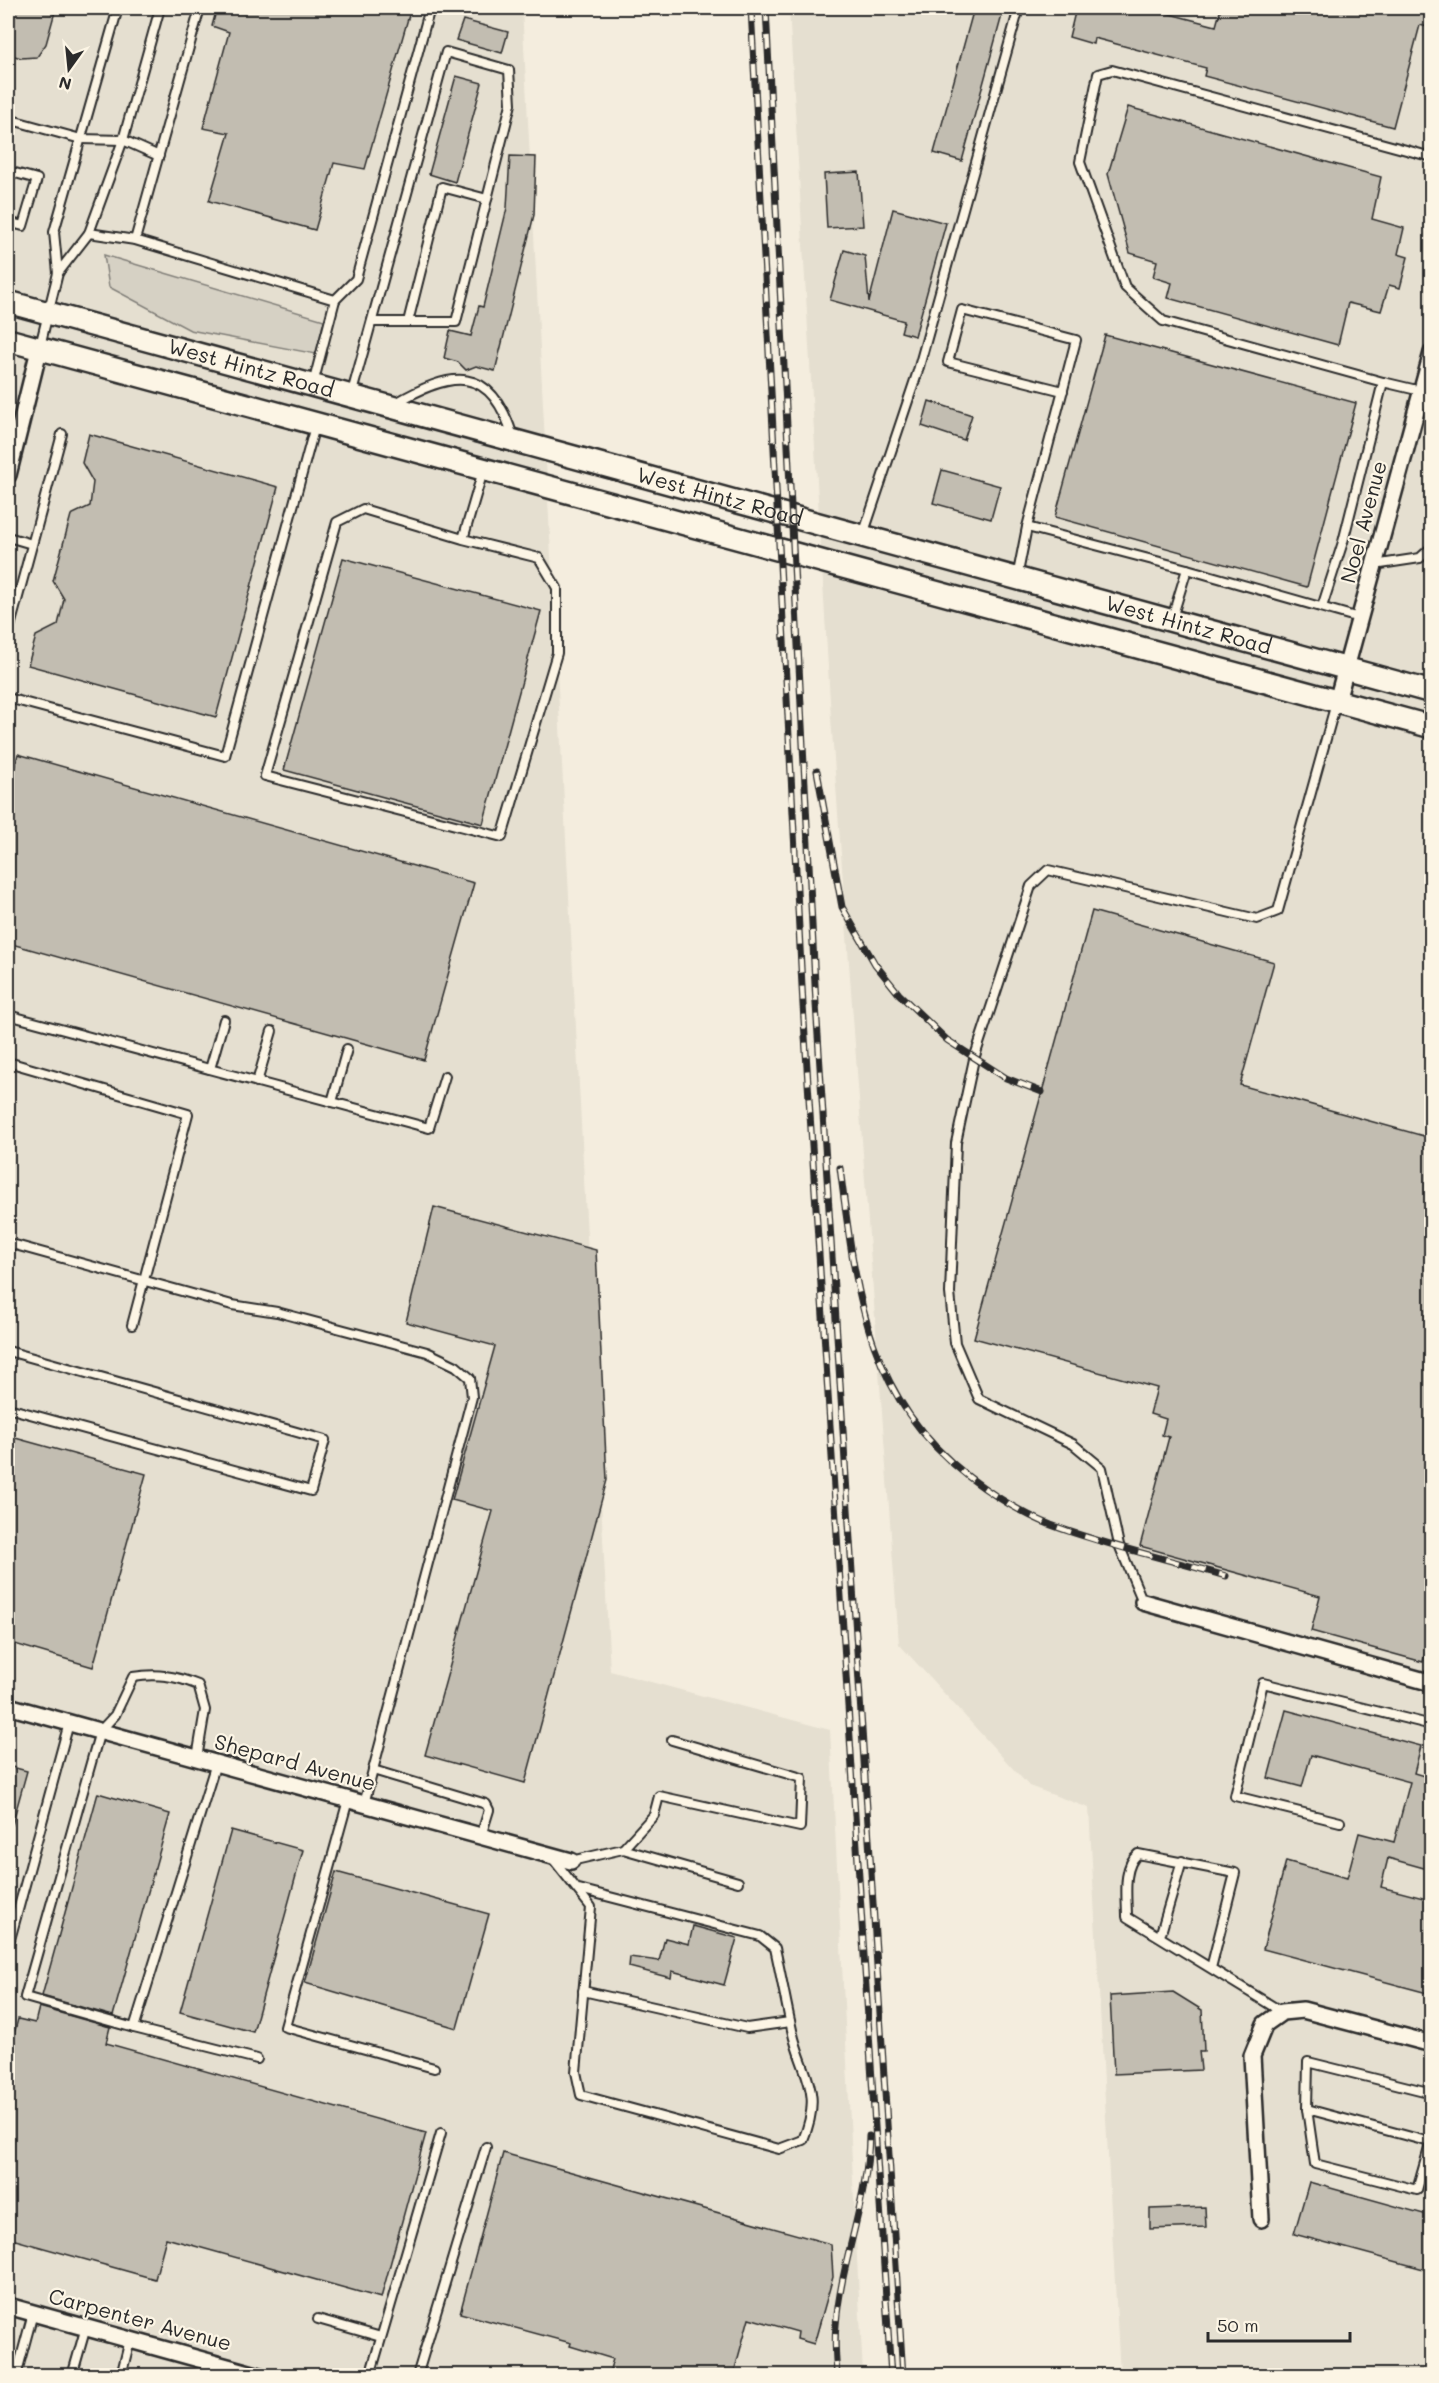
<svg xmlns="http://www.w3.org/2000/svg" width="1439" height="2383" font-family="Mali,sans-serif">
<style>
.built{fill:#e5dfd0}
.green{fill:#d6d1c4;stroke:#807e78;stroke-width:1.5}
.building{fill:#c2bdb1;stroke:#2b2b2b;stroke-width:1.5}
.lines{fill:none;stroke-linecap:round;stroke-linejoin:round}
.service-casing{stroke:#2b2b2b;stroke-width:12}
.minor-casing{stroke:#2b2b2b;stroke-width:20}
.secondary-casing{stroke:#2b2b2b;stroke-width:26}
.service{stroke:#fcf5e5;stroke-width:8}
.minor{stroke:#fcf5e5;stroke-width:15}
.secondary{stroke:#fcf5e5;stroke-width:21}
.rail-casing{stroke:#2b2b2b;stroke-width:7}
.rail{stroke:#fcf5e5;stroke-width:4.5;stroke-dasharray:14;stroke-linecap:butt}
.labels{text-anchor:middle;stroke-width:4.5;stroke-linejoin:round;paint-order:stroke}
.street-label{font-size:21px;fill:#2b2b2b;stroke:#fcf5e5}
</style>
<rect width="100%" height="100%" fill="#f4edde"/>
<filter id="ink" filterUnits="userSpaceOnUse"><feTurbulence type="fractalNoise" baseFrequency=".0167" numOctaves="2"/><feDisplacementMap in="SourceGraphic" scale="12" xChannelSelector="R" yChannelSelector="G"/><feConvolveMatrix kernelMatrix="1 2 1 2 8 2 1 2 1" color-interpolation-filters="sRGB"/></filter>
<g filter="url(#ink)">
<g class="built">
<path d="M8,8H522L610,1671L830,1730L863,2375L8,2376Z"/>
<path d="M789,8H1431V2375H1120L1089,1808L1029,1786L899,1644L831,718Z"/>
</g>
<path class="green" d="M104,255L324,320L316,354L190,330L109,287Z"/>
<g class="building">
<path d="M8,8H56L46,44L37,57L21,58L8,54Z"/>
<path d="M217,8H411L365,169L334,163L315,230L209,201L229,133L203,128L229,32L212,26Z"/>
<path d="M974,8H1004L962,161L934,153Z"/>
<path d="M1076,8H1147L1216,26L1221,8H1431V28L1420,25L1393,127L1204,76L1206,68L1094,38L1093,44L1069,37Z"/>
<path d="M463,20L508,32L502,53L456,40Z"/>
<path d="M456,76L482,83L455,182L429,174Z"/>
<path d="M1128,107L1381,177L1372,219L1404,228L1398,254L1408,257L1400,288L1389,285L1381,311L1348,303L1338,345L1168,298L1172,283L1153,277L1157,261L1130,253L1108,174Z"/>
<path d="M510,156L536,157L534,215L495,371L476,366L466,370L458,362L444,358L450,331L471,336L479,306L483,307L507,208Z"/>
<path d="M859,172L863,226L827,228L824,174Z"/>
<path d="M893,209L946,223L915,336L901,332L904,321L830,300L844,250L865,256L869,302Z"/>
<path d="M1105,335L1356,403L1307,587L1055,517Z"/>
<path d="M929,401L972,415L964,440L922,426Z"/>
<path d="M89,434L278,487L216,717L28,665L36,636L58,625L64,599L53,581L71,515L90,506L93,482L82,463Z"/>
<path d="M942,470L1000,486L991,519L933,503Z"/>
<path d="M343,558L541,611L483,824L284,770Z"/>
<path d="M18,754L474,883L424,1060L8,943V792Z"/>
<path d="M1092,911L1274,962L1240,1085L1431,1138V1631L1423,1662L1311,1631L1320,1596L1140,1546L1169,1437L1162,1435L1166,1419L1150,1414L1157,1388L974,1338Z"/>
<path d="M434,1207L596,1250L607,1480L525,1783L425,1755L493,1511L452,1500L495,1346L406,1322Z"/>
<path d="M8,1436L146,1474L93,1667L8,1642Z"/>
<path d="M1286,1710L1421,1746L1414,1773L1431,1778V1870L1388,1858L1381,1887L1431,1900V1994L1263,1949L1286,1861L1347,1878L1359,1833L1394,1842L1410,1782L1311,1755L1302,1787L1268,1778Z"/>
<path d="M8,1766L27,1771L12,1825H8Z"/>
<path d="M98,1793L170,1814L113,2016L42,1996Z"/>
<path d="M231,1830L303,1850L253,2032L180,2012Z"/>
<path d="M336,1872L489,1914L457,2028L305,1983Z"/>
<path d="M693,1926L737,1938L724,1985L672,1971L671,1978L629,1967L630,1957L659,1961L665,1938L689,1944Z"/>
<path d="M1173,1992L1202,2010L1204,2051H1199L1201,2070L1114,2074L1110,1996Z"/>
<path d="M39,2007L110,2027L106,2043L426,2133L381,2298L166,2238L155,2279L8,2238V2057L18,2019L35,2023Z"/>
<path d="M503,2153L831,2244L833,2277L814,2344L797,2339L798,2332L749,2318L733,2376H608L613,2359L570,2346L571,2343L460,2313Z"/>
<path d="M1309,2182L1431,2216V2271L1294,2234Z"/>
<path d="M1205,2207L1206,2227L1150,2229V2209Z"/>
</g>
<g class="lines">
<defs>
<g id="service">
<path d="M200,8L135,240L335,300L313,384"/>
<path d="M8,119L81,139L123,140L159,156"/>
<path d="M8,171L37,179L23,226L8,222"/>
<path d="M89,233L135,240"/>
<path d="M58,273L89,233L123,140L160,8"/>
<path d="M335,300L356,279L430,8"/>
<path d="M408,322L442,187L487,199"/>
<path d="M40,346L58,273L54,232L118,8"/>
<path d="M1383,382L1421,391"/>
<path d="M351,396L446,52L509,70L511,104L456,322H373"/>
<path d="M394,404C451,371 491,363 513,437"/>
<path d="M1027,527L1187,569L1172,618"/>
<path d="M863,535L917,374L1019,8"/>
<path d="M8,537L32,544"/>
<path d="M463,539L539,558L557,588V653L502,837L265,776L337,522L363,509L463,539L483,471"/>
<path d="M1374,565L1420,558L1432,547"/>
<path d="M1187,569L1359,618"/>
<path d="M1017,578L1027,527L1076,340L962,310L948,362L1063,391"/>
<path d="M1322,607L1343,542L1383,382L1163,321L1125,287L1080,162L1098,74L1112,70L1432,157"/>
<path d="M8,634L62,434"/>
<path d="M8,698L225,756L315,426"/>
<path d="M8,1015L429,1128L445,1076"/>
<path d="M8,1062L188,1114L132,1325"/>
<path d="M210,1069L224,1020"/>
<path d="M257,1082L272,1031"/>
<path d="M332,1102L347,1049"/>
<path d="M8,1243L232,1305L277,1312L427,1352L456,1366L470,1378L472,1397L364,1804"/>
<path d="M8,1351L325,1440L311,1491L8,1408"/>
<path d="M1143,1602L1119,1545L1102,1468L1073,1444L979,1399L955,1343L950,1293L956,1143L974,1059L1031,886L1048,870L1257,919L1278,911L1336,703"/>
<path d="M197,1758L205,1710L198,1685C176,1676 157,1673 133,1677L115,1715L100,1731L25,1997L134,2028L216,1763"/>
<path d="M373,1770L486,1804L489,1810L481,1836"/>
<path d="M348,1800L285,2027L434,2068"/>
<path d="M1340,1822L1235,1796L1263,1683L1432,1725"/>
<path d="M623,1849L654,1815L659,1796L800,1827L802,1778L672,1740"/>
<path d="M553,1859L591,1907L576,2072L581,2095L779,2149L803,2140C824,2089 802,2077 792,2030C786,2003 781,1975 775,1948L760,1936L579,1889"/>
<path d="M571,1861L623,1849L738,1882"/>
<path d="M1160,1936L1182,1861"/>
<path d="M8,1947L69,1723"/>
<path d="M1211,1968L1235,1873L1138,1854C1122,1867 1127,1897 1127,1917L1282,2012"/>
<path d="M583,1991L747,2028L790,2022"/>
<path d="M134,2028L257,2059"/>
<path d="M1432,2093L1308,2062L1307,2109L1315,2164L1417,2190L1432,2138"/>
<path d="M1307,2109L1430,2142"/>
<path d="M318,2319L381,2337"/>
<path d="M16,2376L33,2313"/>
<path d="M72,2376L86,2327"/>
<path d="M121,2376L130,2340"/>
<path d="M370,2376L441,2133"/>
<path d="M417,2376L486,2147"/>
</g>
<g id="minor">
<path d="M8,475L39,350"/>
<path d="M1337,701L1432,353"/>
<path d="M1143,1602L1432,1683"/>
<path d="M8,1706L571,1861"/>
<path d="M1261,2219L1252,2056L1265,2024L1282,2012L1303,2010L1432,2044"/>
<path d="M8,2306L260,2376"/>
</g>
<g id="secondary">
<path id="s1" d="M8,302L1432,692"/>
<path d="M8,340L1432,727"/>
</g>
</defs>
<use href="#service" class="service-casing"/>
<use href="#minor" class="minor-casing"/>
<use href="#secondary" class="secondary-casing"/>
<use href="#service" class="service"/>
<use href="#minor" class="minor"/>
<use href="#secondary" class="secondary"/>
<defs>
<g id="rail">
<path d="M751,8L803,1005L891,2376"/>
<path d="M766,8L816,1004L903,2376"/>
<path d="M817,771L842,907L875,964L899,994L947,1040L1006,1078L1042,1092"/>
<path d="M840,1168C856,1290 865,1396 969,1477C994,1496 1021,1513 1051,1525C1108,1546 1168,1559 1226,1576"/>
<path d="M837,2376C836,2359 834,2342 836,2325C841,2261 868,2201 869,2136"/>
</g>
</defs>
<use href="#rail" class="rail-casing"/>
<use href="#rail" class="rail"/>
</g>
</g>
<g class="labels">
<g class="street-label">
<text dy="7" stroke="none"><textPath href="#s1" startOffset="252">West Hintz Road</textPath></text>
<text dy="7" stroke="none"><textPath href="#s1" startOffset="738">West Hintz Road</textPath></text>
<text transform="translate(1364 522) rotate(-75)" y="7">Noel Avenue</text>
<text dy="7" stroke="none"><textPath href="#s1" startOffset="1224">West Hintz Road</textPath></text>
<text transform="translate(295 1763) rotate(15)" y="7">Shepard Avenue</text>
<text transform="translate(140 2320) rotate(15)" y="7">Carpenter Avenue</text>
</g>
</g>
<rect width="1439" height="2383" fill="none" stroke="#fcf5e5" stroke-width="30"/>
<rect x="15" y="15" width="1409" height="2353" fill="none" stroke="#2b2b2b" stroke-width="2" filter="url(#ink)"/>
<g transform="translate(69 69) rotate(195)" stroke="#fcf5e5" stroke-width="4.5" paint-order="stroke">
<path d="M0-4.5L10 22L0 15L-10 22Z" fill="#2b2b2b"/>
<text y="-9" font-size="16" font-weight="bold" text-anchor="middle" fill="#2b2b2b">N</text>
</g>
<path d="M1208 2332v9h142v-9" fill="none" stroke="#2b2b2b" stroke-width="3"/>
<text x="1217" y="2332" font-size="18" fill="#2b2b2b" stroke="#fcf5e5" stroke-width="4.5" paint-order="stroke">50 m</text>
</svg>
